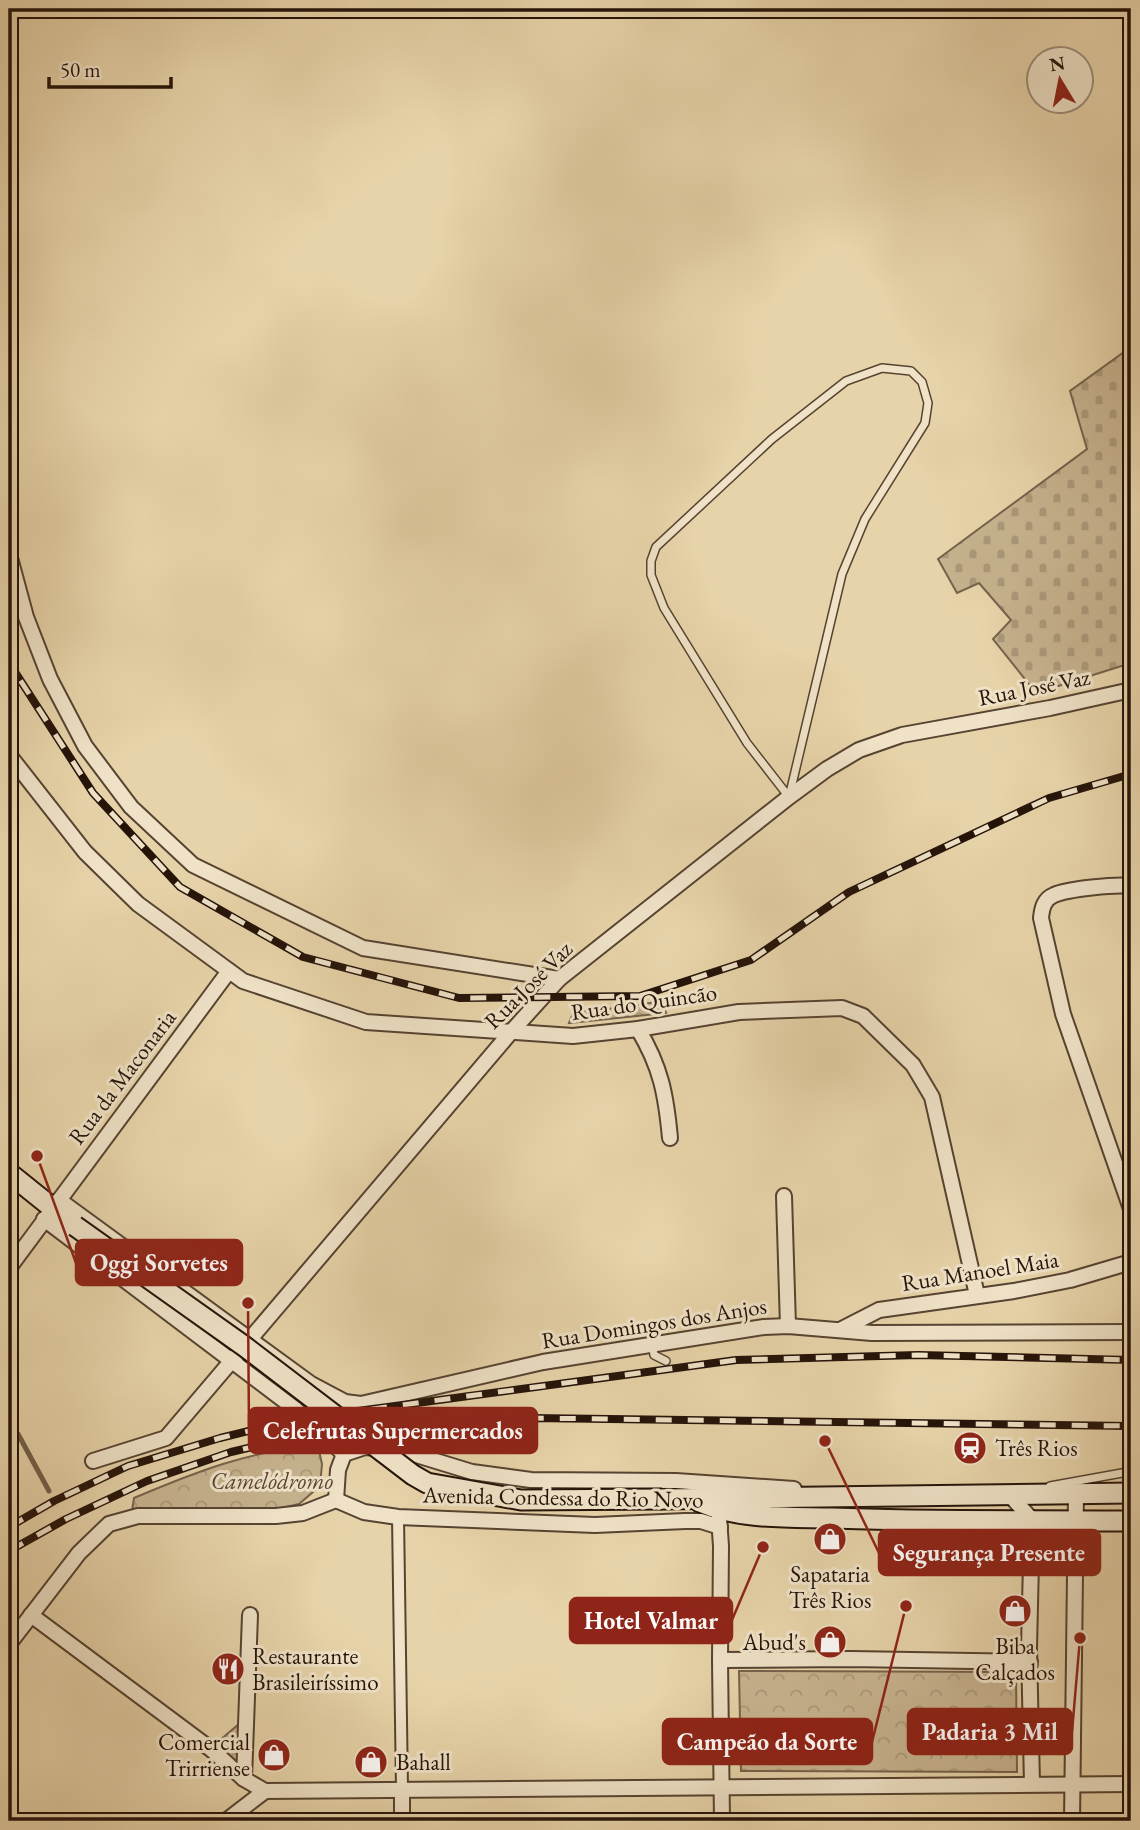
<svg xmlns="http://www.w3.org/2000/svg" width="1140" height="1830" font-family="'EB Garamond',serif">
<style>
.cemetery{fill:url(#cemetery-stones);stroke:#76624c;stroke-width:2}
.park{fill:url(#park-crowns);stroke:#76624c;stroke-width:2}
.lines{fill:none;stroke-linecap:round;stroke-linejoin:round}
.stream{stroke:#725f49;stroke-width:5}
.service-casing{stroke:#564331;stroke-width:10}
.pedestrian-casing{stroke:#564331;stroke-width:14}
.minor-casing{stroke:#564331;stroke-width:18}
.secondary-casing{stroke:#251309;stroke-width:23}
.service{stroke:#efe2c7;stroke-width:7}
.pedestrian{stroke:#efe2c7;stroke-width:10}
.minor{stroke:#efe2c7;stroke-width:14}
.secondary{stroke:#efe2c7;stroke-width:19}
.rail-casing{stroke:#251309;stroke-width:8}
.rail{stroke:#efe2c7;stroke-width:5;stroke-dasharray:16;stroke-linecap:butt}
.secondary-bridge-casing{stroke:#251309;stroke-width:23;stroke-linecap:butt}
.secondary-bridge{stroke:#efe2c7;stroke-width:19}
.labels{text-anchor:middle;stroke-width:6;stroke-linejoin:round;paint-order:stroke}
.street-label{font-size:23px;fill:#251309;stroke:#efe2c7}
.poi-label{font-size:23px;fill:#251309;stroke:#efe2c7;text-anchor:start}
.park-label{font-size:23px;font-style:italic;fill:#554331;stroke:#efe2c7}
.leader{fill:none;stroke:#8f2418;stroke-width:2.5}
.callout-dot{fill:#8f2418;stroke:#efe2c7;stroke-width:2.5}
.callout{fill:#8f2418;stroke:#8f2418;stroke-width:2.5}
.callout-label{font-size:24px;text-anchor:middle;font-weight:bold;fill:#fff}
</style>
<defs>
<pattern id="cemetery-stones" width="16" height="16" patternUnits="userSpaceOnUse" patternTransform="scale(1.75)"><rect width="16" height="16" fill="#c6b28e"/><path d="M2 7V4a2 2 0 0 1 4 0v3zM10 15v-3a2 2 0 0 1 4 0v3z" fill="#aa9879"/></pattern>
<pattern id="park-crowns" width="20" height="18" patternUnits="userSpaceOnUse" patternTransform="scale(1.75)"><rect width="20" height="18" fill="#c6b28e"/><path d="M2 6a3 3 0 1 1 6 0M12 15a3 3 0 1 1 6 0" fill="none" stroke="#aa9879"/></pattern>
</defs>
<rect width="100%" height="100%" fill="#e7d3a9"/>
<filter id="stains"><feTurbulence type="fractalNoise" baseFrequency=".00286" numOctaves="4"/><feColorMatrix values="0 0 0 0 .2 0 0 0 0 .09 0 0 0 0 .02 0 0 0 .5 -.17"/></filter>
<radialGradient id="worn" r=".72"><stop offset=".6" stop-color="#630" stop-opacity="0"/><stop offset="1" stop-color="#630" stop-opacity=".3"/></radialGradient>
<path class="cemetery" d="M1131,347V663L1036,693L993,639L1011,620L979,583L957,593L938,559L1087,449L1070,391Z"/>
<g class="park">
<path d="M662,1001L666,1013L569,1023L574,1011L618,1008Z"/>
<path d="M318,1446L322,1464L320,1486L299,1504L264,1512L132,1511L134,1498C193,1473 253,1449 318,1446Z"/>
<path d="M739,1671L1016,1672L1017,1772L741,1771Z"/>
<path d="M239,1724V1766L220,1752L219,1741Z"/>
</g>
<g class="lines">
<path class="stream" d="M18,1434L49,1491"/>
<defs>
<g id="service">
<path d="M882,368L911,371L922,382L928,403L925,423L865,519L842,574L789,797L747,743L664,608L651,575V561L656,547L772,439L846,381Z"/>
<path d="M652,1344L654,1355L666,1361"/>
<path d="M1050,1486L1122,1473"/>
</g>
<path id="pedestrian" d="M398,1517L402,1789"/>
<g id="minor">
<path d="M9,554L26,617L50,679L85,746L131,807L193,865L363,948L559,979"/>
<path d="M9,755L85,852L138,904L243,981L366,1022L573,1036L638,1029L739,1012L842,1008L863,1016L913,1065L932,1097L977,1295"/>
<path d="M1131,886C1116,884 1067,889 1054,895C1044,899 1042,908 1041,918L1063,1014L1131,1209"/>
<path d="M638,1029C661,1067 666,1095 670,1138"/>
<path d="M784,1196L788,1326"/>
<path d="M59,1200L311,1384L345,1402L361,1404L543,1362L764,1327L788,1326L872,1333L1131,1332"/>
<path d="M44,1219L294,1408L344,1454L358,1422L361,1404"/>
<path d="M9,1268L229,971"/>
<path d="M840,1330L879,1310L1014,1291L1070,1280L1131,1262"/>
<path d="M93,1461L166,1438L511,1032L559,979L789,797L827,769L859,750L902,735L1050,708L1131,690"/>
<path d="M1009,1494L1032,1520L1029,1648L1032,1784"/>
<path d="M336,1500L338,1470L344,1454L365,1447L400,1450L472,1472L531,1480L676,1481L794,1489"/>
<path d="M336,1500L364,1512L398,1517L595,1525L685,1521H701L720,1527"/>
<path d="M719,1518L721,1546L720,1660L722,1821"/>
<path d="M31,1615L212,1750L244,1779L265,1791"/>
<path d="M9,1644L79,1553L109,1524L138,1516H276L303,1513L336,1500"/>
<path d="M720,1660L851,1659L1030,1662"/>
<path d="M244,1779L250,1615"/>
<path d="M402,1789V1821"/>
<path d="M265,1791L1131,1784"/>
<path d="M226,1821L265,1791"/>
<path d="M1072,1821L1076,1493"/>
</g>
<g id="secondary">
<path d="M9,1173L75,1226"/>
<path d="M662,1499L1131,1493"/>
<path d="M700,1502C742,1520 788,1517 832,1518C932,1522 1032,1520 1131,1521"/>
</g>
</defs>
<use href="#service" class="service-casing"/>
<use href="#pedestrian" class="pedestrian-casing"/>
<use href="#minor" class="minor-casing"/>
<use href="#secondary" class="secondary-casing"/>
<use href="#service" class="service"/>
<use href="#pedestrian" class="pedestrian"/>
<use href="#minor" class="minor"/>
<use href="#secondary" class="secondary"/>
<defs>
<g id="rail">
<path d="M9,651L15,672L93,793L180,887L303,957L459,998L640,996L751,960L849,892L1049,798L1131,774"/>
<path d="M9,1527L54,1501L128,1466L220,1438L298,1419L736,1360L918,1355L1131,1360"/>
<path d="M9,1551L66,1519L147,1481L231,1452L358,1422L531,1418L1131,1426"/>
</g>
</defs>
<use href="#rail" class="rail-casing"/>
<use href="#rail" class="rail"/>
<defs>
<path id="secondary-bridge" d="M75,1226L244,1346L413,1475L427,1483L521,1500L662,1499"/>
</defs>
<use href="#secondary-bridge" class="secondary-bridge-casing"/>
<use href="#secondary-bridge" class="secondary-bridge"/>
</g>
<defs>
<symbol id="station-disc" viewBox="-11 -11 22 22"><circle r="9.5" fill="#8f2418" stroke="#efe2c7"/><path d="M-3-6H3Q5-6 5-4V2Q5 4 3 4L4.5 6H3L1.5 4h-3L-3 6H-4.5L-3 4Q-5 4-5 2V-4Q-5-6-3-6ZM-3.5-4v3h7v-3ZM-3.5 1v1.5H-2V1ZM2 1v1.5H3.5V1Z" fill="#fff"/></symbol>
<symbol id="shop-disc" viewBox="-11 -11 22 22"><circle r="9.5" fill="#8f2418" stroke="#efe2c7"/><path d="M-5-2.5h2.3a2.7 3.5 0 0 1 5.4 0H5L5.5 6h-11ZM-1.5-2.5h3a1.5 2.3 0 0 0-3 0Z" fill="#fff"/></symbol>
<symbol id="restaurant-disc" viewBox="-11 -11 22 22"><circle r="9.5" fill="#8f2418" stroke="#efe2c7"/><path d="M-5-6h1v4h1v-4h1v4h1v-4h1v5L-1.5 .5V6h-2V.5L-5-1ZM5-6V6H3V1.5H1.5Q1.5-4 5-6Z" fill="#fff"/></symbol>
</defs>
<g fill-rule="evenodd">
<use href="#station-disc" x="951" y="1429" width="38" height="38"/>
<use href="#shop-disc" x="811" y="1520" width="38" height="38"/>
<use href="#shop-disc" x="996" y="1592" width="38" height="38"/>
<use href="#shop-disc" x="811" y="1623" width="38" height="38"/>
<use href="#restaurant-disc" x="209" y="1650" width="38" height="38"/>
<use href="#shop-disc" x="255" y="1736" width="38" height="38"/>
<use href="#shop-disc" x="352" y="1743" width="38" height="38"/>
</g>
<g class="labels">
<g class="street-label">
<text transform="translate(1034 687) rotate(-11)" y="8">Rua José Vaz</text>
<text transform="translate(528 985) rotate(-45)" y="8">Rua José Vaz</text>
<text transform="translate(644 1002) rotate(-8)" y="8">Rua do Quincão</text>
<text transform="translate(122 1077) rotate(-53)" y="8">Rua da Maconaria</text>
<text transform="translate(980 1271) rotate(-9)" y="8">Rua Manoel Maia</text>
<text transform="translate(654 1323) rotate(-9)" y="8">Rua Domingos dos Anjos</text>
<text transform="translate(563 1497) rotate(1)" y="8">Avenida Condessa do Rio Novo</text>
</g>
<g class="poi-label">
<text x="995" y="1456">Três Rios</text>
<text x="830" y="1582" text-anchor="middle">Sapataria<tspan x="830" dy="26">Três Rios</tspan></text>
<text x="806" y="1650" text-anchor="end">Abud's</text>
<text x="1015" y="1654" text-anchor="middle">Biba<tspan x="1015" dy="26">Calçados</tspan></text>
<text x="252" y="1664">Restaurante<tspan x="252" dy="26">Brasileiríssimo</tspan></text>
<text x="250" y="1750" text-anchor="end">Comercial<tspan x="250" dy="26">Trirriense</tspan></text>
<text x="396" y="1770">Bahall</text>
</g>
<g class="park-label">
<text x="272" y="1489">Camelódromo</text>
</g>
</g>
<path class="leader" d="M37 1156L76 1263M248 1303L249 1431M825 1441L879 1553M763 1547L732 1620M1080 1638L1072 1732M906 1606L872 1742"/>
<g class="callout-dot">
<circle cx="37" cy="1156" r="7"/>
<circle cx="248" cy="1303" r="7"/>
<circle cx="825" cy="1441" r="7"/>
<circle cx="763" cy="1547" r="7"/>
<circle cx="1080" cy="1638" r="7"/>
<circle cx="906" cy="1606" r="7"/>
</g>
<g class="callout">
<rect x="76" y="1240" width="166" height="45" rx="7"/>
<rect x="249" y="1408" width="288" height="45" rx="7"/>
<rect x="879" y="1530" width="221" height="45" rx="7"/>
<rect x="570" y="1598" width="162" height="45" rx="7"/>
<rect x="908" y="1709" width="164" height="45" rx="7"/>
<rect x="663" y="1719" width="209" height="45" rx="7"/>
</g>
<g class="callout-label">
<text x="159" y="1271">Oggi Sorvetes</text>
<text x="393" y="1439">Celefrutas Supermercados</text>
<text x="989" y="1561">Segurança Presente</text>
<text x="651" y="1629">Hotel Valmar</text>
<text x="990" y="1740">Padaria 3 Mil</text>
<text x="767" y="1750">Campeão da Sorte</text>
</g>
<rect width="1140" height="1830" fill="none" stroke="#e7d3a9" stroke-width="35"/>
<rect x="10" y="10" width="1119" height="1809" fill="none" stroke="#251309" stroke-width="3.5"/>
<rect x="18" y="18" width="1105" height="1795" fill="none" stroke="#251309" stroke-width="2"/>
<g transform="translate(1060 80) rotate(350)"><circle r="33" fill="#efe2c7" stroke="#9e8f7b" stroke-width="2"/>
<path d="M0-5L12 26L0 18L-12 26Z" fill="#8f2418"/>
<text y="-10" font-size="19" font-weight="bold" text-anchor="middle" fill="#251309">N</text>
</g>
<path d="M49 77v10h122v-10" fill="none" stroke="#251309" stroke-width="3.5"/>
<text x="60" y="77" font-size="21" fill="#251309" stroke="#efe2c7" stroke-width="5" paint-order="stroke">50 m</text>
<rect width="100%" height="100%" filter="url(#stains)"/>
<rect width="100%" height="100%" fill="url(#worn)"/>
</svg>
